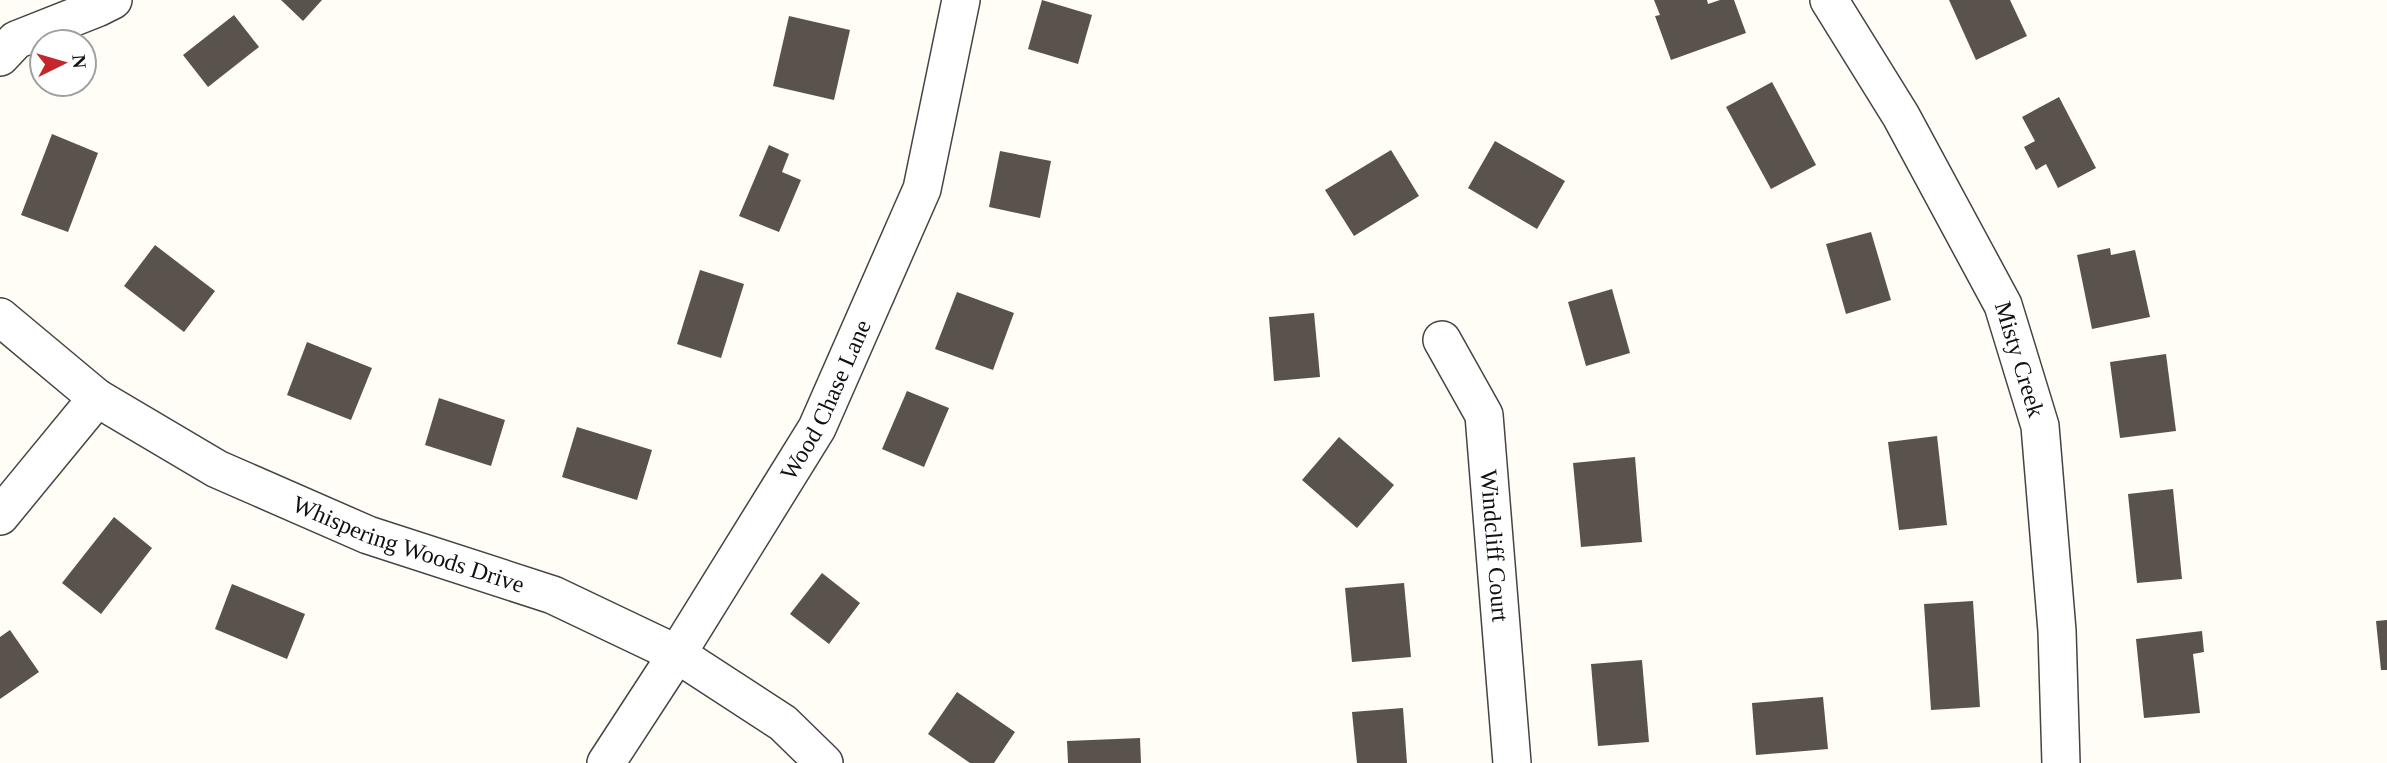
<svg xmlns="http://www.w3.org/2000/svg" width="2387" height="763" font-family="'Times New Roman',serif">
<style>
.building{fill:#5a524d}
.lines{fill:none;stroke-linecap:round;stroke-linejoin:round}
.street-casing{stroke:#444;stroke-width:40}
.street{stroke:#fff;stroke-width:37}
.labels{text-anchor:middle;stroke-width:7;stroke-linejoin:round;paint-order:stroke}
.street-label{font-size:24px;fill:#111;stroke:#fff}
</style>
<rect width="100%" height="100%" fill="#fffdf5"/>
<g class="building">
<path d="M281,0H322L303,21Z"/>
<path d="M1042,0L1092,15L1078,64L1028,49Z"/>
<path d="M1654,0H1707L1708,4L1720,0H1734L1746,33L1671,60L1655,16L1660,15Z"/>
<path d="M1949,0H2010L2027,36L1976,60Z"/>
<path d="M234,15L259,47L208,87L183,55Z"/>
<path d="M789,16L850,30L834,100L773,86Z"/>
<path d="M1772,82L1816,165L1771,189L1726,107Z"/>
<path d="M2059,97L2096,168L2058,188L2046,164L2036,170L2024,147L2035,141L2022,117Z"/>
<path d="M52,134L98,153L68,232L21,215Z"/>
<path d="M1495,141L1565,181L1537,229L1468,188Z"/>
<path d="M769,145L789,154L782,172L801,180L779,232L739,216Z"/>
<path d="M1391,150L1419,196L1354,236L1325,190Z"/>
<path d="M1000,151L1051,161L1040,218L989,207Z"/>
<path d="M1871,232L1891,300L1846,314L1826,244Z"/>
<path d="M155,245L215,291L184,332L124,286Z"/>
<path d="M2110,248L2111,255L2135,250L2150,317L2092,329L2077,255Z"/>
<path d="M700,270L744,284L721,358L677,344Z"/>
<path d="M1612,289L1630,353L1586,366L1568,302Z"/>
<path d="M957,292L1014,313L993,370L935,349Z"/>
<path d="M1314,313L1320,377L1274,381L1269,317Z"/>
<path d="M307,342L372,368L351,420L287,395Z"/>
<path d="M2166,354L2176,431L2120,438L2110,362Z"/>
<path d="M907,391L949,408L924,467L882,449Z"/>
<path d="M439,398L505,420L491,466L425,445Z"/>
<path d="M577,427L652,450L637,500L562,477Z"/>
<path d="M1937,436L1947,525L1899,530L1888,442Z"/>
<path d="M1339,437L1394,485L1357,528L1302,480Z"/>
<path d="M1635,457L1642,542L1581,547L1573,463Z"/>
<path d="M2173,489L2182,579L2137,583L2128,494Z"/>
<path d="M114,517L152,548L101,614L62,583Z"/>
<path d="M822,573L860,603L829,644L790,614Z"/>
<path d="M1404,583L1411,657L1352,662L1345,588Z"/>
<path d="M232,584L305,614L287,659L215,629Z"/>
<path d="M1973,601L1980,707L1931,710L1924,604Z"/>
<path d="M2387,620V670H2381L2376,621Z"/>
<path d="M10,630L39,672L0,699V637Z"/>
<path d="M2202,631L2204,652L2193,654L2200,713L2144,718L2136,639Z"/>
<path d="M1642,660L1649,742L1598,746L1591,664Z"/>
<path d="M957,692L1015,732L994,763H970L928,734Z"/>
<path d="M1823,697L1828,749L1756,755L1752,703Z"/>
<path d="M1403,708L1407,763H1357L1352,712Z"/>
<path d="M1140,738L1141,763H1068L1067,741Z"/>
</g>
<g class="lines">
<defs>
<g id="street">
<path id="s1" d="M1829,0L1901,116L2003,305L2040,426L2057,631L2061,763"/>
<path d="M0,57L16,40L97,8L113,0"/>
<path id="s2" d="M0,317L97,398L217,469L368,535L553,595L677,654L783,723L824,763"/>
<path id="s3" d="M1442,340L1484,415L1512,763"/>
<path d="M0,516L97,398"/>
<path id="s4" d="M606,763L677,654L817,428L922,189L961,0"/>
</g>
</defs>
<use href="#street" class="street-casing"/>
<use href="#street" class="street"/>
</g>
<g class="labels">
<g class="street-label">
<text dy="8" stroke="none"><textPath href="#s1" startOffset="408">Misty Creek</textPath></text>
<text dy="8" stroke="none"><textPath href="#s4" startOffset="425">Wood Chase Lane</textPath></text>
<text dy="8" stroke="none"><textPath href="#s2" startOffset="472">Whispering Woods Drive</textPath></text>
<text dy="8" stroke="none"><textPath href="#s3" startOffset="217">Windcliff Court</textPath></text>
</g>
</g>
<g transform="translate(63 63) rotate(85)"><circle r="33" fill="#ffffff" stroke="#a0a0a0" stroke-width="2"/>
<path d="M0-5L12 26L0 18L-12 26Z" fill="#c4262e"/>
<text y="-10" font-size="19" font-weight="bold" text-anchor="middle" fill="#111111">N</text>
</g>
</svg>
